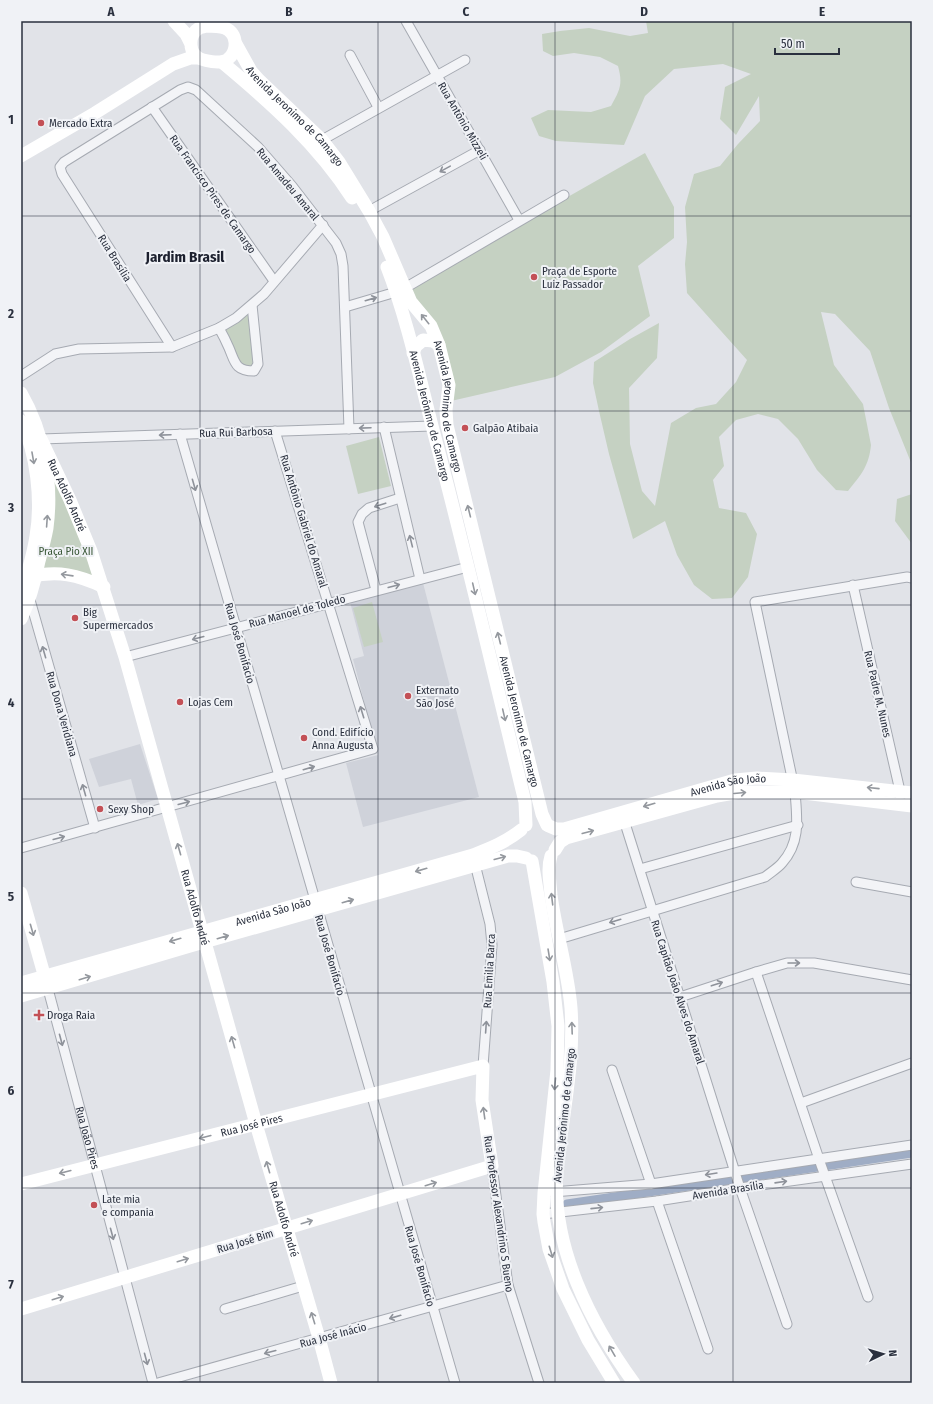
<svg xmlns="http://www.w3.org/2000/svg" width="933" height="1404" font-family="'Fira Sans Condensed',sans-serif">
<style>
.built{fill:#cfd2da}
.green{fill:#c5d1c2}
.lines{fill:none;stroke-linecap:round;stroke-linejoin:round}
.canal{stroke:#9fadc5;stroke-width:9}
.street-casing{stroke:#a6aab2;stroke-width:11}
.street{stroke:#f3f4f7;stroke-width:9}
.secondary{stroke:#fff;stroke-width:13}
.oneway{stroke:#8e929a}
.oneway2{stroke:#94989e}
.grid{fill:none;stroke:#2a303e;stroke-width:1;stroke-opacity:0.55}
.poi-dot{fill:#c35056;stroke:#f0f2f6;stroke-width:1.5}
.labels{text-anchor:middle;stroke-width:4;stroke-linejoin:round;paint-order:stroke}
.street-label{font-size:11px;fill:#2a303e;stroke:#f0f2f6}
.poi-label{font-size:11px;fill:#2a303e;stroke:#f0f2f6;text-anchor:start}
.park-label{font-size:11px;fill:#3c5939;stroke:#f0f2f6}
.district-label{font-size:15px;font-weight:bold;fill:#1d212f;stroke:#f0f2f6}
.neatline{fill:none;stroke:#2a303e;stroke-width:1.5}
.grid-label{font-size:13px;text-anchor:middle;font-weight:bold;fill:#2a303e}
</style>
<rect width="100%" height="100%" fill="#e1e3e8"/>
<g class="built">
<path d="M423,583L479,797L363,827L346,763L378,755L353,659L364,656L350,602Z"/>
<path d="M140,744L158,799L138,805L131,779L99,787L89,759Z"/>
</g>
<g class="green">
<path d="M646,21H912V465L889,408L870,351L835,314L821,312L834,365L863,404L871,445C869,466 861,475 848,491L836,490L817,470L798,439L778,419L758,414L736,420L719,437L724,466L713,480L719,508L746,513L757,534L748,577L732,598L712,599L694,585L677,555L665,521L633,539L609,454L599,411L593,383L594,362L630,339L659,323L657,358L629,388L630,444L642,491L655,506L671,423L696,408L716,404L736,382L747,360L687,293L685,264L687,242L685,207L694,174L720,166L738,144L760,121L759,96L736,135L720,119L725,87L751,74L723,64L674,69L645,96L624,145L556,141L539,136L531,118L548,110L591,112L611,106C620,90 623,84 618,66L600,57L574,53L553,56L543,51L542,34L560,31L589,28L630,36L648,33Z"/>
<path d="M645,153L674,207V238L638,266L650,316L601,352L555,377L451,401L454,384L408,288Z"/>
<path d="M252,307L257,363L253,367H241L221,329Z"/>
<path d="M379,437L391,486L358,494L346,446Z"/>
<path d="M44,448L101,584L39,574Z"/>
<path d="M912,494V544L895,521L897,499Z"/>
<path d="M372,602L383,642L364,647L353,608Z"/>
</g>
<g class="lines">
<path class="canal" d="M567,1204L912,1153"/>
<defs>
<g id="street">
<path d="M406,21L519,220"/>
<path d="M350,55L378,107"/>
<path d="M152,107L274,281"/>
<path d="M322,140L465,60"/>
<path d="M369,211L480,150"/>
<path d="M405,288L564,195"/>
<path d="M345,307L396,292"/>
<path d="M219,328C223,335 226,341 229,348C235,362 235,371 254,371L258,364L252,305"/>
<path d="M172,347L62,174L60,167L64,162L180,90L188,87L196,90L258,147L292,186L336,243L341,254L343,266L349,429"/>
<path d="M21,376L55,354L79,349L172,347L219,328L236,318L264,294L323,225"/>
<path d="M384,427L420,579"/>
<path d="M180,434L455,1383"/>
<path d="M41,439L432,426"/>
<path d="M853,585L900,791V796"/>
<path d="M376,590L358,522L362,514L369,508L400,498"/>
<path d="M30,600L95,828"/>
<path d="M125,657L468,567"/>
<path d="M623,817L739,1185L787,1324"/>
<path d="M21,848L373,749L275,431"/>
<path d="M474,860L490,924L492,945L483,1066"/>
<path d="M640,869L798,825"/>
<path d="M856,882L912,892"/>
<path d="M559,939L765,877C771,872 778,868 782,863C801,842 797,818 795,792L755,602L907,577L912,578"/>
<path d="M756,972L820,1162L868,1297"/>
<path id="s1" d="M48,989L153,1383"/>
<path d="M680,997L756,972L787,963H814L912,980"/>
<path d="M612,1070L651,1184"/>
<path d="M801,1103L912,1063"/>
<path d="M492,1166L508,1285L539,1383"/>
<path d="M553,1192L651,1184L912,1145"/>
<path d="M657,1201L708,1349"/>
<path d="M543,1214L657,1201L740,1188L912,1164"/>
<path d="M225,1309L303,1286"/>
<path d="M158,1383L508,1285"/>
</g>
</defs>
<use href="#street" class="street-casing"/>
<use href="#street" class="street"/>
<g class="secondary">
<path d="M174,21L186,34L190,42"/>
<path d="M206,26C212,26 219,26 225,28C238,34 238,51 228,59C223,65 201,61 196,56C189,50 189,34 198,29C200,27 204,27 206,26Z"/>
<path id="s2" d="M236,44L251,71L259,80L322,140L339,162L369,211L383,237L411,302L431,326L439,345L449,385L446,410L447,425L542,814L547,825"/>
<path d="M223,63C271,103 318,145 352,198"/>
<path d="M21,156L95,113L173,64L190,58H197"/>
<path id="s3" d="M387,267C409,324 421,385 437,445C468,563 496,683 525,802L526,825"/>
<path d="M413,353L416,346L423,340L433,341L439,345"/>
<path d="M21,393C44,433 53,482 47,528C45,539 42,550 39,561C35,581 30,600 21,619"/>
<path d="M21,421C37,453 42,501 36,536C33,556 27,575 21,593"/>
<path id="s4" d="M41,439L70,500L91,551L125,657L256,1124L319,1338L331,1383"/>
<path d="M29,577C58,570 78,575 104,587"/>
<path id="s5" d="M549,826L556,829H564L735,780L757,778L793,780L912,793"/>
<path d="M555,850L560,842L566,838L717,796L740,792H795L912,806"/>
<path d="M551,856C547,869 550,881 551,895C556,933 568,970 571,1008C575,1063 562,1116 557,1171C551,1247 591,1324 634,1383"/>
<path d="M532,861L553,982L558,1026L557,1070L544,1193L543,1214L544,1222L549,1249L563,1289L588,1340L614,1383"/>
<path d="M21,893L47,985"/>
<path id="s6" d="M21,983L473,855C491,848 506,842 521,830"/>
<path d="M21,996L190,946L508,856H517L526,858"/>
<path id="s7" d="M21,1184L483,1066L482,1100L492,1166L21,1309"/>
</g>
</g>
<defs><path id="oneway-shaft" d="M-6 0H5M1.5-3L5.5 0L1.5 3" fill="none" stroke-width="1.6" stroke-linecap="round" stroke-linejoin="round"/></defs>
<g class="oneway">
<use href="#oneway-shaft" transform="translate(445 169) rotate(151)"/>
<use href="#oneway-shaft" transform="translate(371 299) rotate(-16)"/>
<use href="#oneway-shaft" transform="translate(365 428) rotate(178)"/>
<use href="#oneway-shaft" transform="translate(165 435) rotate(178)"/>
<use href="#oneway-shaft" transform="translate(194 485) rotate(74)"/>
<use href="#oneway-shaft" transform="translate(380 505) rotate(162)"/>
<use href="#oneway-shaft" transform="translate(411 541) rotate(-104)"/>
<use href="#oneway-shaft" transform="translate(394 586) rotate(-15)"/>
<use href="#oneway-shaft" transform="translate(198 638) rotate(165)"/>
<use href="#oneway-shaft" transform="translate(44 652) rotate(-106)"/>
<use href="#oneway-shaft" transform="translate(362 712) rotate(-107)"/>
<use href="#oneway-shaft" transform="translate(309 768) rotate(-16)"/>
<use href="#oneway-shaft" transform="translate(84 790) rotate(-106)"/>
<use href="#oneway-shaft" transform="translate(184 803) rotate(-15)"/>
<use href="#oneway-shaft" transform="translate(59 838) rotate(-15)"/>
<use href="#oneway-shaft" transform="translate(615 921) rotate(163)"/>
<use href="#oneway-shaft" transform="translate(794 963)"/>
<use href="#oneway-shaft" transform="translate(717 984) rotate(-18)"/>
<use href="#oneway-shaft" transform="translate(486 1027) rotate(-86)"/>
<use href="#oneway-shaft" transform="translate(61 1040) rotate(75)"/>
<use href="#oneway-shaft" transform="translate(711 1174) rotate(171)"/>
<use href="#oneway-shaft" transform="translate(781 1182) rotate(-8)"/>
<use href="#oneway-shaft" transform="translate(597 1208) rotate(-6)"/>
<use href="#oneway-shaft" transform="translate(112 1234) rotate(75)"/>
<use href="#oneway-shaft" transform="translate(395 1317) rotate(164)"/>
<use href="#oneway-shaft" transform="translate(270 1352) rotate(165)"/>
<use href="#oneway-shaft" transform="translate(146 1359) rotate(75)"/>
</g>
<g class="oneway2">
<use href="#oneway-shaft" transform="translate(425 319) rotate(-129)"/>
<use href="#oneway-shaft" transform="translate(33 458) rotate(80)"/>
<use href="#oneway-shaft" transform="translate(469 511) rotate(-104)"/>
<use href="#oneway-shaft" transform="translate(47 521) rotate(-86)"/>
<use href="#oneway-shaft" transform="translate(67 575) rotate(-172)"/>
<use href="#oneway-shaft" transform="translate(474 589) rotate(77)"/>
<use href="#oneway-shaft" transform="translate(499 638) rotate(-104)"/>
<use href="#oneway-shaft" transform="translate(504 715) rotate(77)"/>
<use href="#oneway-shaft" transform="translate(873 788) rotate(-174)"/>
<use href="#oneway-shaft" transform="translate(740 793) rotate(-5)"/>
<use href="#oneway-shaft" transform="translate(649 805) rotate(164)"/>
<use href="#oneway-shaft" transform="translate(588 832) rotate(-15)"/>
<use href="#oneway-shaft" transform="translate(179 849) rotate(-106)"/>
<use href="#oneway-shaft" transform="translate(500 858) rotate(-15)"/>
<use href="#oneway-shaft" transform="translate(421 870) rotate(164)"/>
<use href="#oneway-shaft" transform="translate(552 899) rotate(-97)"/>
<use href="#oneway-shaft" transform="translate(348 901) rotate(-16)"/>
<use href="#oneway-shaft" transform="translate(32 930) rotate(74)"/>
<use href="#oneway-shaft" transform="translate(223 937) rotate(-16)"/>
<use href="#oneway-shaft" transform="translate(175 940) rotate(164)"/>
<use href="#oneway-shaft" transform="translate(549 955) rotate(81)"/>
<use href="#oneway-shaft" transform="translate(85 978) rotate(-17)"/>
<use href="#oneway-shaft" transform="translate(572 1028) rotate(-92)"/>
<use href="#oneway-shaft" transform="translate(233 1042) rotate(-106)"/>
<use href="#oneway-shaft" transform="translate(555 1084) rotate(95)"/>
<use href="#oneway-shaft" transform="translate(484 1113) rotate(-98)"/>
<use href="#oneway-shaft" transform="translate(205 1137) rotate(166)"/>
<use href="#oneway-shaft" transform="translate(268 1167) rotate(-106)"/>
<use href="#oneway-shaft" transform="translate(65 1172) rotate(166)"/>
<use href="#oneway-shaft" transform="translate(431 1184) rotate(-17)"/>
<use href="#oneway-shaft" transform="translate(307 1222) rotate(-17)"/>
<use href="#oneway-shaft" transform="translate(551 1252) rotate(73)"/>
<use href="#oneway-shaft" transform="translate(183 1260) rotate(-17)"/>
<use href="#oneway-shaft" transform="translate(58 1298) rotate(-17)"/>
<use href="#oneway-shaft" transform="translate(313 1318) rotate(-107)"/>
<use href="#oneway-shaft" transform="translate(612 1351) rotate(-120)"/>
</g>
<path class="grid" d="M200,21V1383M378,21V1383M555,21V1383M733,21V1383M21,216H912M21,411H912M21,605H912M21,799H912M21,993H912M21,1188H912"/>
<g class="poi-dot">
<circle cx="41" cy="123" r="4"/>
<circle cx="534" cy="277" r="4"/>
<circle cx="465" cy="428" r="4"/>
<circle cx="75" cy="618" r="4"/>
<circle cx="408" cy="696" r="4"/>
<circle cx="180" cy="702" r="4"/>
<circle cx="304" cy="738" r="4"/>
<circle cx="100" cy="809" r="4"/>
<path d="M37 1009h4v4h4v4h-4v4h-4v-4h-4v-4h4z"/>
<circle cx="94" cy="1205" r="4"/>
</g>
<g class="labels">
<g class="street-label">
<text dy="4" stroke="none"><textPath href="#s2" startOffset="94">Avenida Jeronimo de Camargo</textPath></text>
<text transform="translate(463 121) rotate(60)" y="4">Rua Antônio Mizzeli</text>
<text transform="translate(288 184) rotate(50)" y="4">Rua Amadeu Amaral</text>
<text transform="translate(213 194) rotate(55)" y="4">Rua Francisco Pires de Camargo</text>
<text transform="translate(115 258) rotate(58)" y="4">Rua Brasília</text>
<text dy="4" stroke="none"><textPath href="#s2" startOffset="430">Avenida Jeronimo de Camargo</textPath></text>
<text dy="4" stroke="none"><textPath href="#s3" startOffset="155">Avenida Jerônimo de Camargo</textPath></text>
<text transform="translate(236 432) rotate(-2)" y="4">Rua Rui Barbosa</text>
<text dy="4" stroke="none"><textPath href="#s4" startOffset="62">Rua Adolfo André</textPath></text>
<text transform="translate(304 521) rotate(73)" y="4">Rua Antônio Gabriel do Amaral</text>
<text transform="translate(297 611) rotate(-15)" y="4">Rua Manoel de Toledo</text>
<text transform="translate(240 643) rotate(74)" y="4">Rua José Bonifacio</text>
<text transform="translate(878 694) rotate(77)" y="4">Rua Padre M. Nunes</text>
<text transform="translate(62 714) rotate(74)" y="4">Rua Dona Veridiana</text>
<text dy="4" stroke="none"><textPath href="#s2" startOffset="754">Avenida Jeronimo de Camargo</textPath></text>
<text dy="4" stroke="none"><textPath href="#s5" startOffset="186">Avenida São João</textPath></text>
<text dy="4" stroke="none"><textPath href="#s4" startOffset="494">Rua Adolfo André</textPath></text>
<text dy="4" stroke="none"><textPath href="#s6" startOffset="262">Avenida São João</textPath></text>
<text transform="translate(330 955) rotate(74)" y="4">Rua José Bonifacio</text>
<text transform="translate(489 971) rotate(-87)" y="4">Rua Emilia Barca</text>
<text transform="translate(678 992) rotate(72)" y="4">Rua Capitão João Alves do Amaral</text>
<text transform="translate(564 1115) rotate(-84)" y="4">Avenida Jerônimo de Camargo</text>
<text dy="4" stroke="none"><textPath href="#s7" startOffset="238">Rua José Pires</textPath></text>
<text dy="4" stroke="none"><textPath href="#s1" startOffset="154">Rua João Pires</textPath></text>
<text transform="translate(728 1190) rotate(-9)" y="4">Avenida Brasília</text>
<text transform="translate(499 1214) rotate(82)" y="4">Rua Professor Alexandrino S Bueno</text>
<text dy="4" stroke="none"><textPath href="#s4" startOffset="818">Rua Adolfo André</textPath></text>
<text transform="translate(245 1241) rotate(-17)" y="4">Rua José Bim</text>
<text transform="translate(420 1266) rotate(74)" y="4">Rua José Bonifacio</text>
<text transform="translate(333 1335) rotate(-15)" y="4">Rua José Inácio</text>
</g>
<g class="poi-label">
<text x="49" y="127">Mercado Extra</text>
<text x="542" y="275">Praça de Esporte<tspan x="542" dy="13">Luiz Passador</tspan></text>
<text x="473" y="432">Galpão Atibaia</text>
<text x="83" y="616">Big<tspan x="83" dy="13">Supermercados</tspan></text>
<text x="416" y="694">Externato<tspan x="416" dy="13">São José</tspan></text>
<text x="188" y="706">Lojas Cem</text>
<text x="312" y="736">Cond. Edifício<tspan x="312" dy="13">Anna Augusta</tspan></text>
<text x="108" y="813">Sexy Shop</text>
<text x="47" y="1019">Droga Raia</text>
<text x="102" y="1203">Late mia<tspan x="102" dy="13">e compania</tspan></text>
</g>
<g class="park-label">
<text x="66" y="555">Praça Pio XII</text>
</g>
<g class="district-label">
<text x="185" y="262">Jardim Brasil</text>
</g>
</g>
<rect width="933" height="1404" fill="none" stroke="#f0f2f6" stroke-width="44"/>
<g transform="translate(883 1354) rotate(85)" stroke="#f0f2f6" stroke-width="3" paint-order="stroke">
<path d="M0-3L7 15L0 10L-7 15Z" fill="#2a303e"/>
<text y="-6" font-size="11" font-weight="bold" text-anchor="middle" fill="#2a303e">N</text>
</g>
<path d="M775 48v6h64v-6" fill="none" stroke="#2a303e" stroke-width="2"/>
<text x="781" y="48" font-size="12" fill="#2a303e" stroke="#f0f2f6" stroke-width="3" paint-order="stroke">50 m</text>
<rect x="22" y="22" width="889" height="1360" class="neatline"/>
<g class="grid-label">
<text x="111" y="16">A</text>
<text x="289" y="16">B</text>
<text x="466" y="16">C</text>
<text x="644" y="16">D</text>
<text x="822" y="16">E</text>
<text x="11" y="124">1</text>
<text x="11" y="318">2</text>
<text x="11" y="512">3</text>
<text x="11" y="707">4</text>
<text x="11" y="901">5</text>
<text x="11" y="1095">6</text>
<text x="11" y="1289">7</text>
</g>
</svg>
